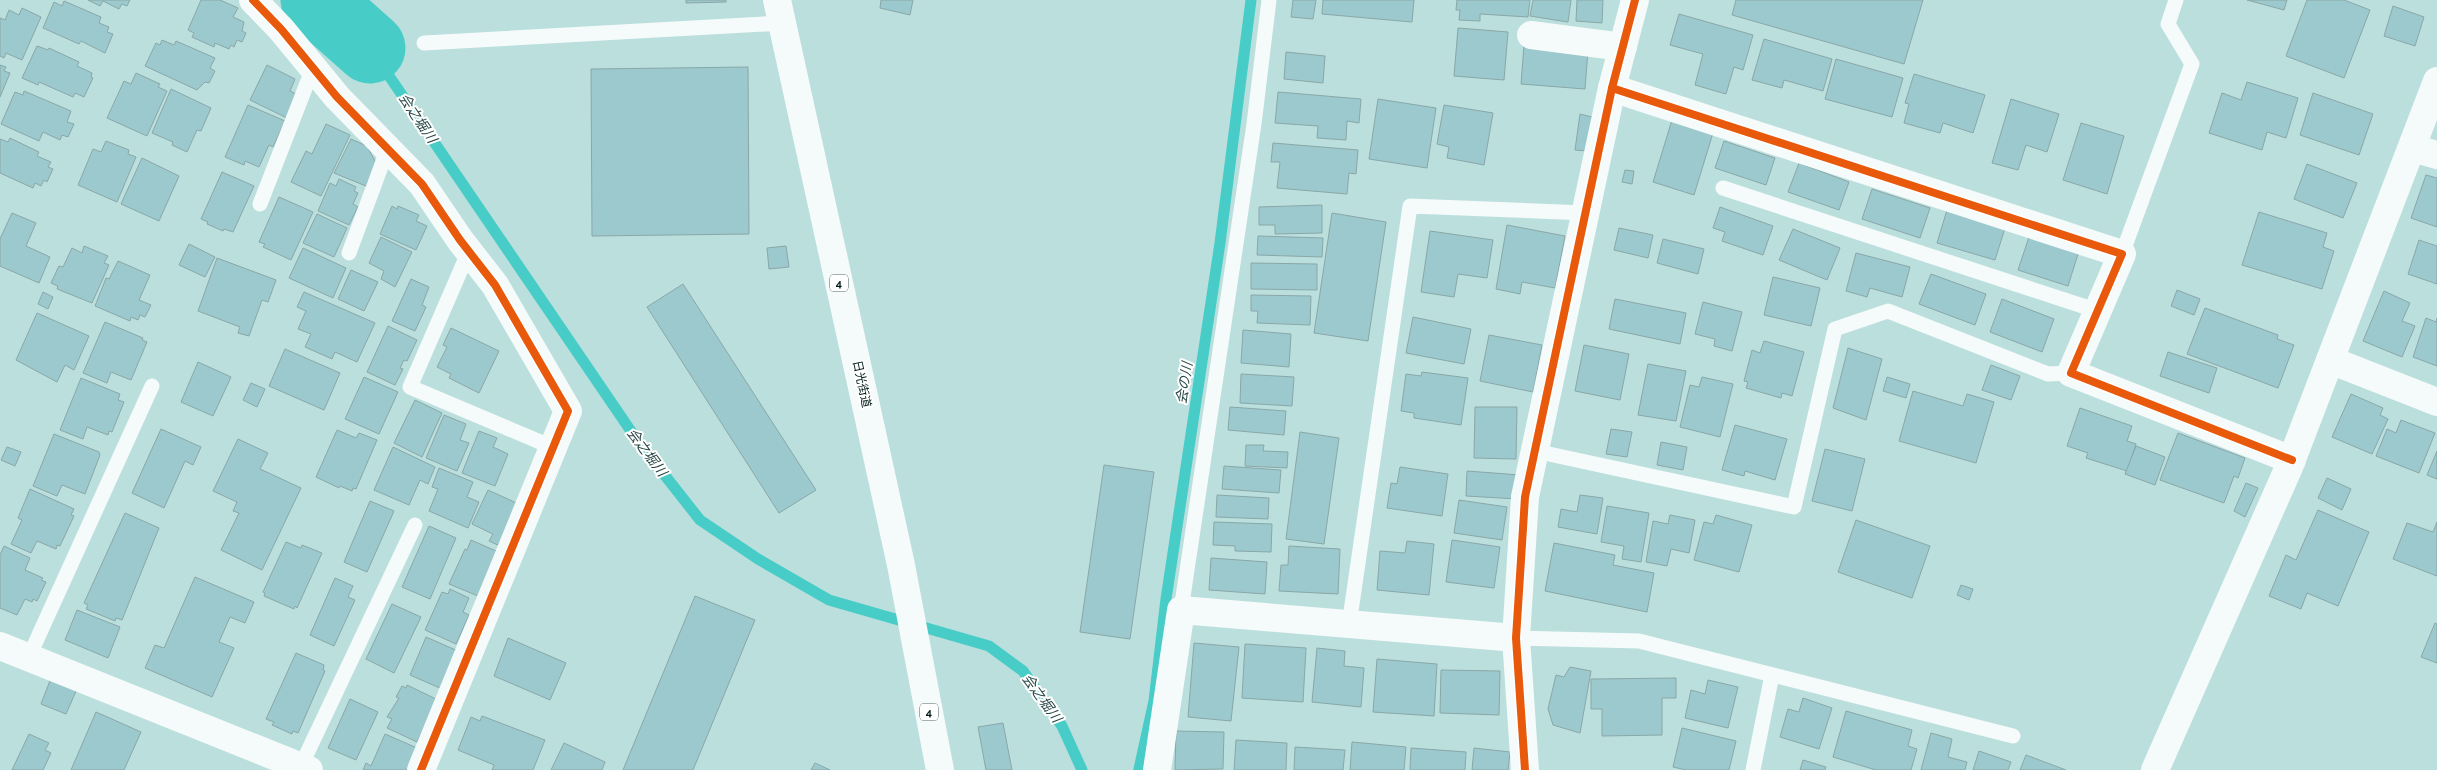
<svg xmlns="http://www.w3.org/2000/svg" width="2437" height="770" font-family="Raleway,'Noto Sans JP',sans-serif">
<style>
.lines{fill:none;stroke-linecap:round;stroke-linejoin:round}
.stream{stroke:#47ccc7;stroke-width:11}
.river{stroke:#47ccc7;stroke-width:71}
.building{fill:#9cc9cd;stroke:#8aa7a8}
.lane{stroke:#f5fafa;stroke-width:15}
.street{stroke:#f5fafa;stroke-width:28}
.secondary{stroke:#f5fafa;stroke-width:28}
.highway{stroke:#f5fafa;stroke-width:28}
.cycleway-casing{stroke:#fff;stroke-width:11}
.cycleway{stroke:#e8590c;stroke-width:8}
.labels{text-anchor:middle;stroke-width:4;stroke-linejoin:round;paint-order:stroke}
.shield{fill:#fff;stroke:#4d5f5e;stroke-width:1}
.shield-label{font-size:11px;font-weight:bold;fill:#011b19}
.street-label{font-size:12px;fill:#011b19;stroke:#fff}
.water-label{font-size:14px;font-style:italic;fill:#284745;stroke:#fff}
</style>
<rect width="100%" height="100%" fill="#badfdc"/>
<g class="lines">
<g class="stream">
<path d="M370,48L637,440L700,520L758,559L829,600L989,646L1023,671L1062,726L1082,770"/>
<path d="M1139,769L1154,701L1166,599L1220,243L1251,0"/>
</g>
<path class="river" d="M316,0L370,48"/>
</g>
<g class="building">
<path d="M88,0H130L127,6L122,4L119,9L103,1L100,6Z"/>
<path d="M201,0H220L238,8L233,17L244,22L242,31L246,33L242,42L237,40L234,47L231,45L229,49L215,43L214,47L192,37L194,33L188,30Z"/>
<path d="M686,0H726V2L686,3Z"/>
<path d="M881,0H913L910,15L880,8Z"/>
<path d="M1293,0H1316L1313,19L1291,17Z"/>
<path d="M1323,0H1414L1412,22L1322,14Z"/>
<path d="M1457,0H1530L1528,17L1480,14V21L1459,20L1460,10H1456Z"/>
<path d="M1533,0H1571L1568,22L1530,16Z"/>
<path d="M1577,0H1603L1602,23L1576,21Z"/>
<path d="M1736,0H1923L1904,64L1732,15Z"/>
<path d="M2247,0H2287L2284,10Z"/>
<path d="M2307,0H2344L2370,10L2344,78L2286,56Z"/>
<path d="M64,1L101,17L99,23L109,27L107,32L113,34L105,53L81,41L79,44L43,28L54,2L62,6Z"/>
<path d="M2393,6L2424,17L2415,46L2384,36Z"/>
<path d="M22,8L41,17L22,60L6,53L4,58L0,56V18L5,20L9,10L19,15Z"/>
<path d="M1679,14L1753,35L1743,70L1734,67L1726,94L1695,85L1703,54L1670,45Z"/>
<path d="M1458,28L1508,32L1504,80L1454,76Z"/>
<path d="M1764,39L1832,59L1823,91L1784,80L1782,88L1752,80Z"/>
<path d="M162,40L174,45L176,41L215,58L210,68L215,71L209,83L205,82L197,90L145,66L156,43L160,45Z"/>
<path d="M1524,45L1588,50L1585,89L1521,84Z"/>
<path d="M37,46L48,50L49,48L79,62L77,66L92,73L91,77L93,78L84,97L75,93L73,97L39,82L38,85L22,78Z"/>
<path d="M1286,52L1325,56L1323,83L1284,79Z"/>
<path d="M1836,59L1903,78L1892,117L1825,99Z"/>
<path d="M0,65L6,67L4,71L10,73L0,97Z"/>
<path d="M267,65L295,79L290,91L298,95L287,118L250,100Z"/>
<path d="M748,67L749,234L592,236L591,69Z"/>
<path d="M136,73L160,84L158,87L167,91L147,136L107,118L124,81L131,84Z"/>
<path d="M1914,74L1985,95L1973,133L1943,123L1940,133L1904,123L1909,104L1905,103Z"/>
<path d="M2247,82L2298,98L2286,138L2267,132L2262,150L2209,133L2222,93L2241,100Z"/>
<path d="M171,89L211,108L201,131L197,130L187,152L172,145L173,142L152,133Z"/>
<path d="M24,91L71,111L67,122L74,124L68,137L62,135L60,140L43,132L39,141L1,124L15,92L23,95Z"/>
<path d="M1278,92L1361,99L1359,123L1347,121L1346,140L1317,138L1318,126L1275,123Z"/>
<path d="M2313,93L2373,114L2359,155L2300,135Z"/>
<path d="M1378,99L1436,108L1427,168L1369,159Z"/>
<path d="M2011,99L2059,114L2047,152L2026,145L2018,170L1992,163Z"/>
<path d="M248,105L285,121L273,147L269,145L259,167L245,161L244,165L225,157Z"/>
<path d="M1444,105L1493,113L1484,165L1447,158L1449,147L1437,144Z"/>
<path d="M1580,114L1592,117L1587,151L1575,150Z"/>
<path d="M1672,120L1713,133L1694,195L1653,182Z"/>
<path d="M2081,123L2124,136L2107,194L2063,180Z"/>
<path d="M326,124L350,135L321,196L291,182L306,151L312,154Z"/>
<path d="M10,138L39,152L37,156L51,162L48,167L53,169L47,182L44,180L41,186L35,183L33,188L0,173V139L8,142Z"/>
<path d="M351,139L367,146L376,163L366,186L334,173Z"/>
<path d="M106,141L129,150L128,154L136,157L117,202L78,185L93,149L101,152Z"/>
<path d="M1724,141L1775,158L1766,185L1715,168Z"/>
<path d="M1273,143L1358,150L1356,174L1349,173L1347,194L1277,188L1280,162H1271Z"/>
<path d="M142,158L179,176L159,221L121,204Z"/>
<path d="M1799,163L1849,182L1839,210L1788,192Z"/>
<path d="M2307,164L2357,183L2343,218L2294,199Z"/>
<path d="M1625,170L1634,171L1632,184L1622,182Z"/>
<path d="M222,172L254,186L233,232L224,229L223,231L207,224L208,222L201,219Z"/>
<path d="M2426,175L2437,178V227L2411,218Z"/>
<path d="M339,179L356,187L354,191L358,193L353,204L358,207L349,225L318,211L330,183L336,186Z"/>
<path d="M1872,189L1930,208L1920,238L1862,219Z"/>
<path d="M279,197L313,212L291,260L263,247L265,244L259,242Z"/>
<path d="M1322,205V233L1275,234V225H1259V207Z"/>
<path d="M392,206L397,209L398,206L419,215L416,221L427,226L416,250L380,234Z"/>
<path d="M1720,207L1773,226L1763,255L1722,241L1725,232L1713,228Z"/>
<path d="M1947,210L2005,228L1995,260L1937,243Z"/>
<path d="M2259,212L2327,233L2323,247L2334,251L2322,289L2242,265Z"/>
<path d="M12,213L36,223L26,246L50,257L39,283L0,266V239Z"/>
<path d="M1332,213L1386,222L1368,341L1314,333Z"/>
<path d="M317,214L347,228L334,257L303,243Z"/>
<path d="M1507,225L1565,236L1555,288L1522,282L1520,294L1496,289Z"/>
<path d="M1619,228L1653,235L1648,258L1614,250Z"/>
<path d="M1793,229L1840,248L1827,280L1779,260Z"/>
<path d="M1430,231L1493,240L1487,278L1458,274L1454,297L1421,292Z"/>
<path d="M1258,236L1323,238L1322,257L1257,255Z"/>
<path d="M381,237L412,252L395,287L381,279L384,271L369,263Z"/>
<path d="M2029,237L2078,254L2068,286L2018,270Z"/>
<path d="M1663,239L1704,249L1698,274L1657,263Z"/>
<path d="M2419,240L2437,246V284L2408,274Z"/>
<path d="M189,244L215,257L205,277L179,265Z"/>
<path d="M84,246L108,256L104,263L109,265L92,303L57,289L58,286L51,283L59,266L63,267L72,248L82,253Z"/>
<path d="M786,246L789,267L769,269L767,248Z"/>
<path d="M303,248L346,268L333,298L289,278Z"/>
<path d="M1856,253L1910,267L1902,297L1870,288L1867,297L1846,291Z"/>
<path d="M217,258L276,280L268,302L262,300L249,336L238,333L240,327L198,311Z"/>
<path d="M118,261L150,275L139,300L151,305L145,317L140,315L138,320L131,317L130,321L95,306L106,278L109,279Z"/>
<path d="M1251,263L1317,264V290L1251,289Z"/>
<path d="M351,270L378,282L364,311L338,299Z"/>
<path d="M1931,274L1986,294L1975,325L1919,304Z"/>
<path d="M1773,277L1820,288L1811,326L1764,315Z"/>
<path d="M411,279L429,287L422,305L426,307L415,331L392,321Z"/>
<path d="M683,284L816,490L779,513L647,307Z"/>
<path d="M2177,290L2200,299L2194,315L2171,306Z"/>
<path d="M2384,291L2410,303L2402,321L2415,326L2402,357L2363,341Z"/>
<path d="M43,292L53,297L48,309L38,304Z"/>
<path d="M304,292L375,323L357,362L335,352L332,359L305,347L311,334L298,329L306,311L297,307Z"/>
<path d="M1251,295L1311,296L1310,325L1257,323L1258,311H1251Z"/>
<path d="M1615,299L1686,313L1680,344L1609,329Z"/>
<path d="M2002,299L2054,319L2042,352L1990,332Z"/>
<path d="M1703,302L1742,312L1732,351L1714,346L1715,339L1695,334Z"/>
<path d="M2205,308L2278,335L2277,339L2294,345L2278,388L2187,354Z"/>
<path d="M37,313L89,336L74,370L65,365L57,382L16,360Z"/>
<path d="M1413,317L1471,329L1464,364L1406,353Z"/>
<path d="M2426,318L2436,322L2437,318V366L2413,357Z"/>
<path d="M105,322L143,338L142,340L147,342L131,380L111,372L107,383L83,373Z"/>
<path d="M388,326L417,340L407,361L404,360L400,368L403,369L395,385L367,372Z"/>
<path d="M451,328L499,351L479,393L449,378L451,374L437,367L447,347L443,345Z"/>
<path d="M1243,330L1291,334L1289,367L1241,363Z"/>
<path d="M1489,335L1542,345L1533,392L1480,381Z"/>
<path d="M1764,341L1804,352L1792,396L1782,393L1781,398L1746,388L1748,382L1744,381L1752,350L1760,353Z"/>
<path d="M1584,345L1629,354L1620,400L1575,391Z"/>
<path d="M1848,348L1882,359L1866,420L1833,408Z"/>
<path d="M285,349L340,373L324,410L269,386Z"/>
<path d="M2168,352L2217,368L2209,393L2160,376Z"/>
<path d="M198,362L231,377L213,416L181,402Z"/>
<path d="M1648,364L1686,371L1676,421L1638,415Z"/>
<path d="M1991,365L2020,376L2011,400L1982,390Z"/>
<path d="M1422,372L1468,378L1461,425L1414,418V413L1401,411L1406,374L1421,376Z"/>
<path d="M1241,374L1294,377L1292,406L1240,403Z"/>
<path d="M364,377L398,392L379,434L345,419Z"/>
<path d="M1702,377L1733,384L1720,437L1680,427L1690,385L1699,387Z"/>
<path d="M1887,377L1910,384L1906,398L1883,391Z"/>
<path d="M81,378L120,394L118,400L124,402L112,432L109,431L108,435L87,427L83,439L60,430Z"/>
<path d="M251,383L265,389L257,407L243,400Z"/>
<path d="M1913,391L1963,406L1967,394L1994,402L1976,463L1899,441Z"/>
<path d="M2351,394L2383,408L2380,415L2388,419L2372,454L2332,437Z"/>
<path d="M415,400L442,413L422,457L394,443Z"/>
<path d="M1230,407L1286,411L1284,435L1228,430Z"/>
<path d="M1475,407H1517L1516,459L1474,458Z"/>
<path d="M2080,408L2132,426L2127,441L2136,444L2127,471L2086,458L2088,453L2067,446Z"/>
<path d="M444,415L466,424L460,440L469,443L457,471L426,458Z"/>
<path d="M2401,420L2435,433L2419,473L2376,456L2387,429L2396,433Z"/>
<path d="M1735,425L1787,439L1775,480L1745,471L1744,476L1722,470Z"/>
<path d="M161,429L201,447L193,465L185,461L164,508L132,493Z"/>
<path d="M1611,429L1632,432L1627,457L1606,454Z"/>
<path d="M337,430L356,438L359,433L377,440L356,489L353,488L352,491L340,486L339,488L316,477Z"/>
<path d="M479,431L497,438L493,447L508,454L495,486L462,473Z"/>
<path d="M1300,432L1339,438L1324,544L1286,539Z"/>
<path d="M2178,433L2245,458L2238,478L2234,476L2224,503L2160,480Z"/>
<path d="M54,434L99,452L100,455L85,494L62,485L57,496L33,486Z"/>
<path d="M238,439L268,453L260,469L301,488L262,570L221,550L239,513L233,511L237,502L213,491Z"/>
<path d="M1661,442L1687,447L1683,470L1657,465Z"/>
<path d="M1246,445H1264L1263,451L1288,452L1287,468L1245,466Z"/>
<path d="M2136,446L2165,457L2155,485L2125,474Z"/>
<path d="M7,447L21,452L15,466L1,460Z"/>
<path d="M393,447L435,467L428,484L420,480L409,505L374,490Z"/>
<path d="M1825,449L1865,459L1852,511L1812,501Z"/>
<path d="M2437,451V479L2427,475Z"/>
<path d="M1104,465L1154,472L1130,639L1080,632Z"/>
<path d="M1224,466L1281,470L1279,493L1222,489Z"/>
<path d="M1400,467L1448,474L1442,516L1387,508L1391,483L1397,484Z"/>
<path d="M439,468L473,482L467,497L479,502L468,528L429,511L438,489L432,487Z"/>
<path d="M1467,471L1520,475L1518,499L1466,496Z"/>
<path d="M2327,478L2351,489L2342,510L2318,498Z"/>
<path d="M2246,483L2258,488L2245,517L2234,511Z"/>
<path d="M30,489L74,509L71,515L74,516L60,546L57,545L56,549L37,541L31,553L11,544L22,520L18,518Z"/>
<path d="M488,490L523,506L502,547L489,541L493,534L472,524Z"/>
<path d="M1217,495L1269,498L1268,519L1216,517Z"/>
<path d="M1580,495L1603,498L1597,534L1558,527L1561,509L1577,512Z"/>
<path d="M1459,500L1507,507L1502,540L1454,533Z"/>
<path d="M370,501L394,511L367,572L344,562Z"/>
<path d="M1607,506L1649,513L1641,562L1622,559L1624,546L1601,542Z"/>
<path d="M2318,510L2369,532L2338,606L2307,593L2301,609L2269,596L2286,555L2296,560Z"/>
<path d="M125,513L159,528L122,620L116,618L115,621L86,609L88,605L84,603Z"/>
<path d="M1670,515L1695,520L1689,553L1671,549L1667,566L1646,562L1653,521L1668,524Z"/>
<path d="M1716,515L1752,525L1739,572L1694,560L1704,522L1713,524Z"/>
<path d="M1856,520L1930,546L1912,598L1838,572Z"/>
<path d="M1214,522L1272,524L1271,552L1235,551V546L1213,545Z"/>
<path d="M2437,522V576L2393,559L2407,523L2433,532Z"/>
<path d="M429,526L456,538L430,599L402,587Z"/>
<path d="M471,540L496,551L478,596L449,584L465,549L467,550Z"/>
<path d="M1452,540L1500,547L1494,588L1446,582Z"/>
<path d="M1407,541L1434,544L1429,595L1377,590L1380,551L1405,553Z"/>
<path d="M286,542L301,548L302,545L322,553L297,608L295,606L294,609L264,596L265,593L263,592Z"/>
<path d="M1554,543L1615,555L1613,565L1654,573L1647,612L1545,591Z"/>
<path d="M4,546L30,558L25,570L43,578L41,580L46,582L37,601L33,599L32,602L25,599L17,615L0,608V555Z"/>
<path d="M1289,546L1340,549L1338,594L1279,591L1281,565H1288Z"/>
<path d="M1211,558L1267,562L1265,594L1209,590Z"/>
<path d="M195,577L254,602L245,623L230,617L219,642L234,648L212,697L145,668L155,645L164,648Z"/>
<path d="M335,578L353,586L348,597L355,600L334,646L310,635Z"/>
<path d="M1961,585L1973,589L1969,600L1957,595Z"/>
<path d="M450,589L469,598L463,612L469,615L456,644L425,630L442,592L448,594Z"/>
<path d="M695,596L755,620L693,770H623Z"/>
<path d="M392,604L421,617L394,673L366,659Z"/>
<path d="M77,610L120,627L108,658L65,640Z"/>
<path d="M2435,623L2437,624V663L2421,657Z"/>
<path d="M426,637L458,651L442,689L410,675Z"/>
<path d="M508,638L566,663L550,700L494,676Z"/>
<path d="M1194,643L1239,647L1231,721L1188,717Z"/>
<path d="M1245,644L1306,648L1303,702L1242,698Z"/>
<path d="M1317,648L1345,651L1344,666L1364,668L1361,707L1312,702Z"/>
<path d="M296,653L324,665L323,670L325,671L298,733L293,731L292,734L272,725L274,722L266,719Z"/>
<path d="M1377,659L1437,664L1434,716L1373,712Z"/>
<path d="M1570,667L1591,671L1580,733L1553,725L1548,709L1556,675L1564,677Z"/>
<path d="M1441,670L1500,671L1499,715L1440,713Z"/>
<path d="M51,678L77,689L66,714L41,704Z"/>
<path d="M1676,678V698H1662V735L1602,736V709H1591V679Z"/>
<path d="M1708,680L1738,687L1728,728L1685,718L1691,690L1705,694Z"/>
<path d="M407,685L438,700L417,742L387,728L392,719L387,717L399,698L396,697L402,686L406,688Z"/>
<path d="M1803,698L1832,708L1819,749L1780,737L1788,709L1799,712Z"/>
<path d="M350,699L378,712L356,760L328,748Z"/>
<path d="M1846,711L1912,730L1908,746L1917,749L1911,770H1876L1833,757Z"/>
<path d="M96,712L141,732L124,770H71Z"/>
<path d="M482,716L545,740L533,770H492L494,765L458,750L471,717L480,721Z"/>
<path d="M1003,723L1012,770H986L978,727Z"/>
<path d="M1682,728L1736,741L1729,770H1686L1673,767Z"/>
<path d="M1176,731L1224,732L1223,769L1175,770Z"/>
<path d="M1931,733L1952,739L1948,757L1967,762L1965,770H1921Z"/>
<path d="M29,734L49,743L45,750L51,753L43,770H12Z"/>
<path d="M385,734L417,748L408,770H363L366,763L371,766Z"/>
<path d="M1236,740L1287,743L1286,770H1234Z"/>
<path d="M1352,742L1406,747L1404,770H1350Z"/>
<path d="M564,743L605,762L602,770H551Z"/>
<path d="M1295,747L1345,750L1343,770H1294Z"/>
<path d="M1411,748L1466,752L1465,770H1410Z"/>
<path d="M1474,748L1510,752L1508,770H1472Z"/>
<path d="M1979,751L2011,762L2008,770H1973Z"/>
<path d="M2026,755L2066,770H2020Z"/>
<path d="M1803,760L1826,767L1825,770H1800Z"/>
<path d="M815,763L830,770H811Z"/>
</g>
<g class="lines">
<g class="lane">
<path d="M424,43L782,23"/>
<path d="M1723,188L2098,311"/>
<path d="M260,204L313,68"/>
<path d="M469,251L410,387L552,447"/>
<path d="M349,253L388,148"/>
<path d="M2122,254L2192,64L2168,24L2176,0"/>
<path d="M1535,451L1794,507L1835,329L1888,311L2048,374L2071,373"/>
<path d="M1181,610L1254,124L1269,0"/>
<path d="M1349,625L1410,206L1586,213"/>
<path d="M1516,638L1639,641L2013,736"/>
<path d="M28,659L152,386"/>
<path d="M301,766L415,525"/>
<path d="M1753,770L1772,675"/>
</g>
<g class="street">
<path d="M253,0L281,29L337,97L422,184L460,240L495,285L568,411L421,770"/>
<path d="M1531,35L1623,47"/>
<path d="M1612,88L2122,254L2071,373L2292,460"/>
<path d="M2413,148L2437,155"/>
<path d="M2330,360L2437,402"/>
<path d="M0,646L309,770"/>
<path d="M1157,770L1181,610L1516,638"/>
<path d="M1525,770L1516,638L1525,497L1612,88L1635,0"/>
</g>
<path class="secondary" d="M2155,770L2289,467L2437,81"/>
<path class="highway" d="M777,0L901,565L940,770"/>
<defs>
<g id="cycleway">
<path d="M253,0L281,29L337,97L422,184L460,240L495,285L568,411L421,770"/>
<path d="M1612,88L2122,254L2071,373L2292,460"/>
<path d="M1525,770L1516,638L1525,497L1612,88L1635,0"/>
</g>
</defs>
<use href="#cycleway" class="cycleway-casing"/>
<use href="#cycleway" class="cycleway"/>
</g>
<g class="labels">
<g class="shield">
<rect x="830" y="274.5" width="18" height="17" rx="4"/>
<rect x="920" y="703.5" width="18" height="17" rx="4"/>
</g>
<g class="shield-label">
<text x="839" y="287">4</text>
<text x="929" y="716">4</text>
</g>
<g class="street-label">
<text transform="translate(862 384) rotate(78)" y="4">日光街道</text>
</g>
<g class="water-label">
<text transform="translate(418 118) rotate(56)" y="5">会之堀川</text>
<text transform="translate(1184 383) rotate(-81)" y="5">会の川</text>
<text transform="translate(647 452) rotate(53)" y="5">会之堀川</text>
<text transform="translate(1042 698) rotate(54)" y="5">会之堀川</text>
</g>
</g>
</svg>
